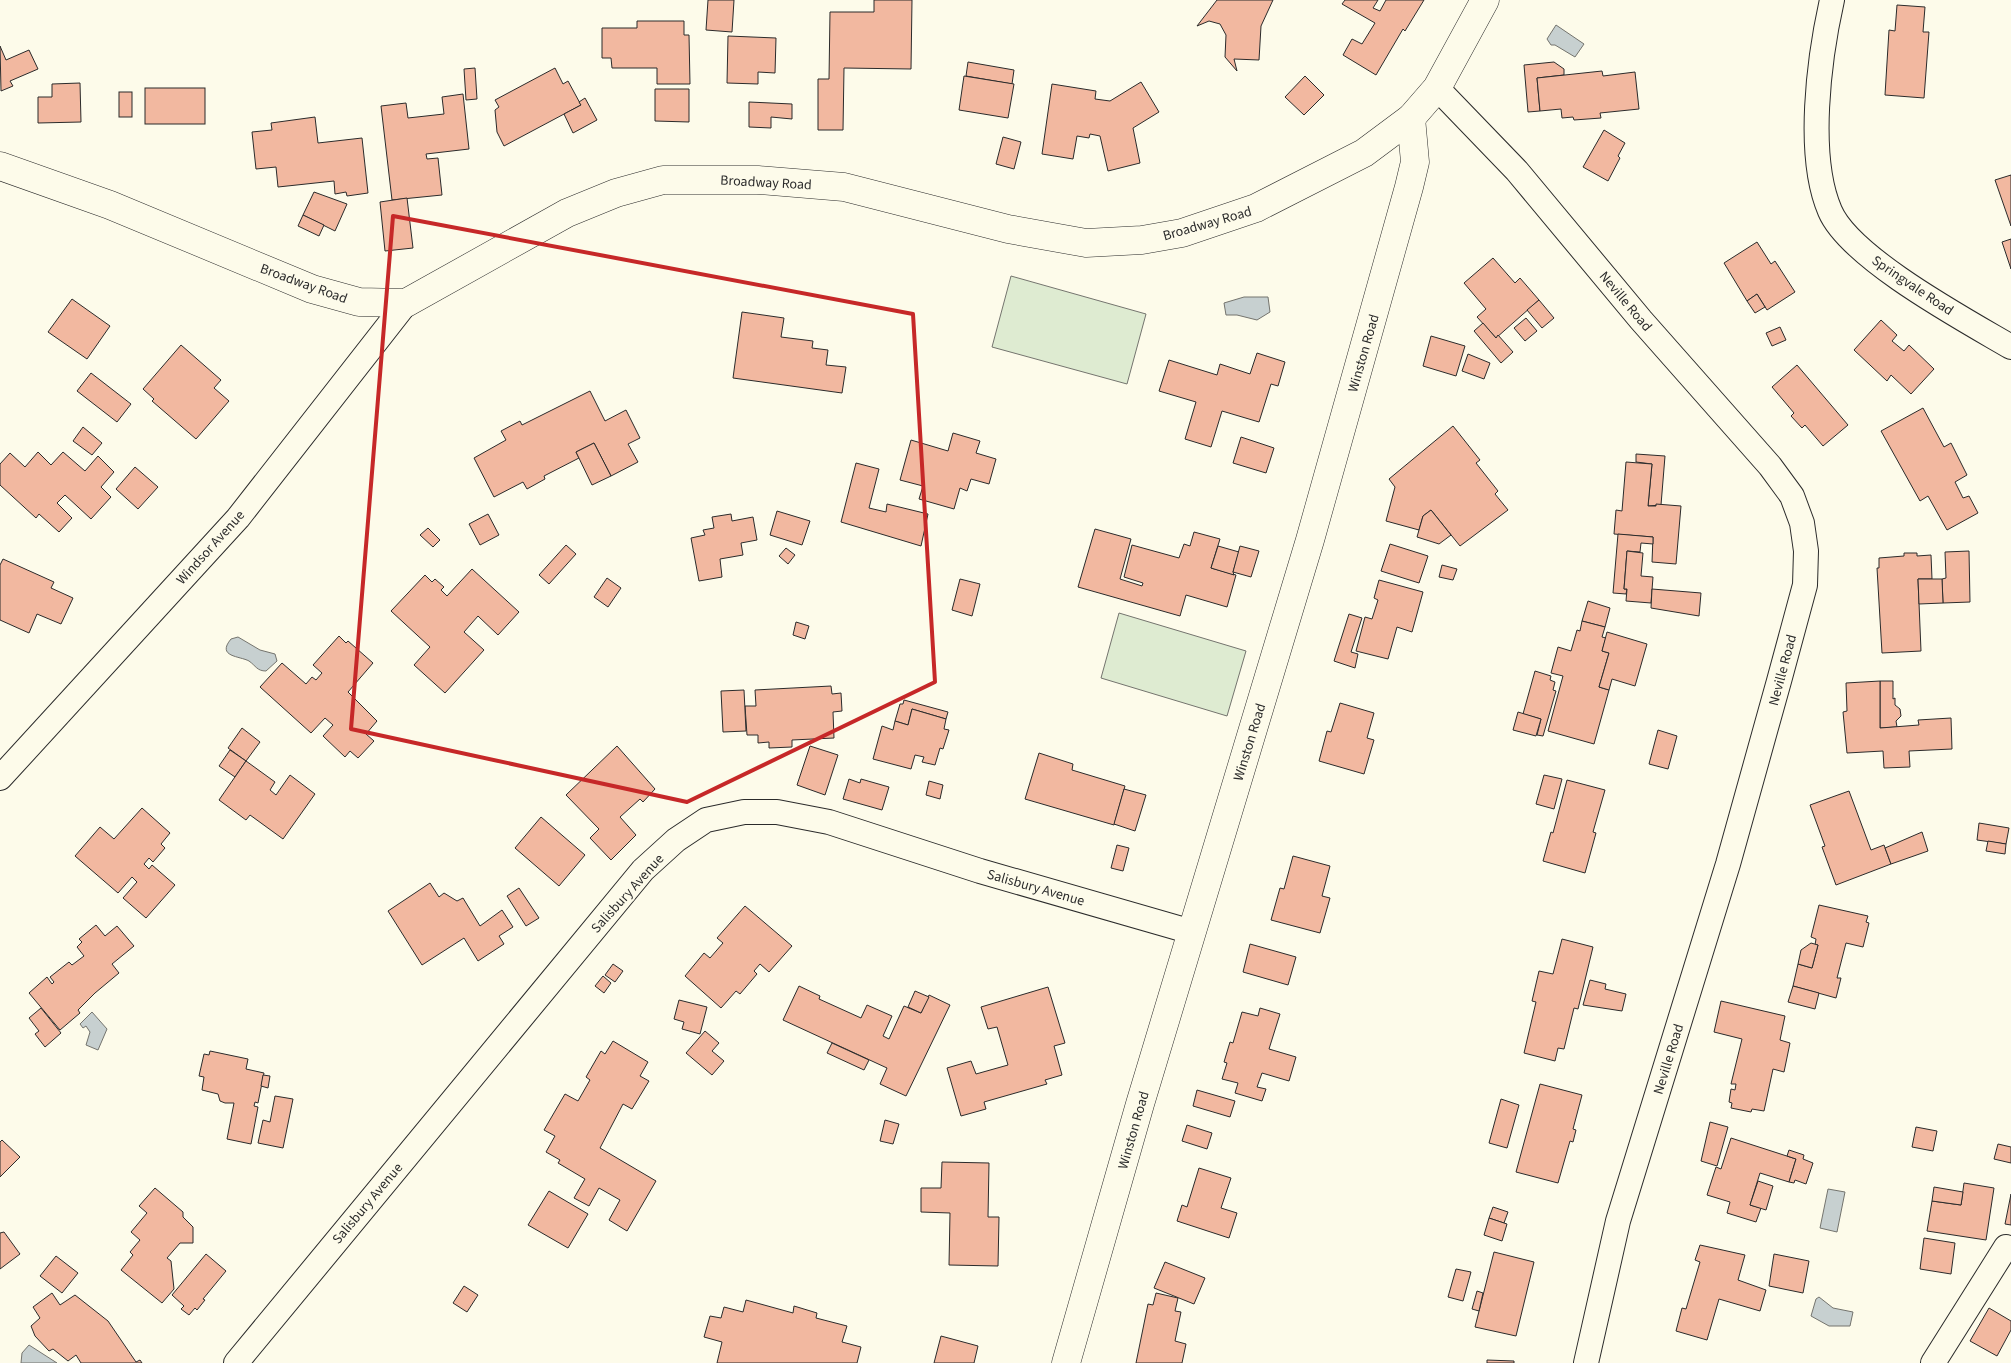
<svg xmlns="http://www.w3.org/2000/svg" width="2011" height="1363" font-family="'Source Sans 3',sans-serif">
<style>
.green{fill:#deebd1;stroke:#74746e}
.water{fill:#c7d0d0;stroke:#74746e}
.building{fill:#f2b8a0;stroke:#2b2b2b}
.lines{fill:none;stroke-linecap:round;stroke-linejoin:round}
.minor-casing{stroke:#2b2b2b;stroke-width:26}
.tertiary-casing{stroke:#2b2b2b;stroke-width:29}
.minor{stroke:#fdfbea;stroke-width:24}
.tertiary{stroke:#fdfbea;stroke-width:28}
.marked{fill:none;stroke:#c62828;stroke-width:4;stroke-linejoin:round}
.labels{text-anchor:middle;stroke-width:4;stroke-linejoin:round;paint-order:stroke}
.street-label{font-size:14px;fill:#2b2b2b;stroke:#fdfbea}
</style>
<rect width="100%" height="100%" fill="#fdfbea"/>
<g class="green">
<path d="M1011,276L1146,314L1127,384L992,347Z"/>
<path d="M1119,613L1246,651L1227,716L1101,678Z"/>
</g>
<g class="water">
<path d="M1556,25L1584,44L1575,57L1555,45H1551L1547,39Z"/>
<path d="M1244,297H1268L1270,312L1257,320L1237,315H1226L1224,303Z"/>
<path d="M238,637L260,650L275,654L277,661L266,671C257,671 256,666 249,661C240,656 216,657 231,639Z"/>
<path d="M92,1012L107,1029L98,1050L86,1045L90,1032L86,1026L83,1028L80,1024Z"/>
<path d="M1828,1189L1845,1192L1837,1232L1820,1228Z"/>
<path d="M1819,1297L1833,1308L1853,1312L1850,1326H1829L1811,1316L1816,1299Z"/>
<path d="M29,1345L57,1363H21L22,1353Z"/>
</g>
<g class="building">
<path d="M708,0H734L732,32L706,30Z"/>
<path d="M874,0H912L911,69L844,68L843,130H818V79H829L830,12H874Z"/>
<path d="M1217,0H1273L1261,26L1259,60L1234,59L1237,71L1225,57L1226,35L1220,24L1209,21L1197,26Z"/>
<path d="M1345,0H1378L1373,8L1380,11L1386,0H1424L1405,31L1403,29L1376,75L1343,55L1352,39L1362,44L1375,23L1342,4Z"/>
<path d="M1897,5L1925,7L1923,32H1929L1924,98L1885,95L1889,30L1895,31Z"/>
<path d="M637,21H684V35H689L690,84H657V68H612L611,58H602V28H637Z"/>
<path d="M728,36L776,38L775,73L758,72V84L727,83Z"/>
<path d="M0,46L6,60L29,50L38,69L10,81L13,86L1,91Z"/>
<path d="M968,62L1014,70L1012,84L966,76Z"/>
<path d="M1554,62L1564,69V75L1537,78L1540,111L1528,112L1524,65Z"/>
<path d="M475,68L477,99L466,100L464,69Z"/>
<path d="M555,68L563,84L568,81L581,105L504,146L497,132L495,110L499,107L495,100Z"/>
<path d="M1602,71L1603,76L1635,72L1639,109L1600,113L1601,118L1574,120L1573,117L1562,118L1561,109L1540,111L1537,78Z"/>
<path d="M964,76L1014,84L1008,118L959,110Z"/>
<path d="M1305,76L1324,95L1304,115L1285,97Z"/>
<path d="M1141,82L1159,112L1133,128L1140,163L1108,171L1100,136L1090,134L1089,138L1077,136L1073,159L1042,154L1052,84L1096,91L1095,99L1110,101Z"/>
<path d="M80,83L81,122L38,123V97H52V84Z"/>
<rect x="145" y="88" width="60" height="36"/>
<path d="M655,89H689V122L655,121Z"/>
<rect x="119" y="92" width="13" height="25"/>
<path d="M463,94L469,149L426,154L427,159L438,158L442,195L392,200L381,106L406,103L408,118L444,114L442,97Z"/>
<path d="M585,98L597,120L573,133L564,114L581,105L579,102Z"/>
<path d="M749,102L792,104V119L771,117V128L749,127Z"/>
<path d="M315,117L318,143L362,138L368,193L347,196L346,192L335,194L334,181L278,187L276,167L256,169L252,132L272,130L271,123Z"/>
<path d="M1604,130L1625,143L1618,156L1620,158L1608,181L1583,167Z"/>
<path d="M1003,137L1021,142L1014,169L996,164Z"/>
<path d="M2011,175V226L1995,180Z"/>
<path d="M314,192L347,204L335,231L303,215Z"/>
<path d="M407,198L413,248L385,251L380,202Z"/>
<path d="M303,215L324,225L319,236L298,226Z"/>
<path d="M2011,239V269L2002,242Z"/>
<path d="M1757,242L1771,264L1775,261L1795,292L1767,310L1757,294L1747,301L1724,263Z"/>
<path d="M1493,258L1515,283L1520,278L1539,300L1496,338L1477,317L1486,309L1464,283Z"/>
<path d="M1757,294L1765,307L1755,313L1747,301Z"/>
<path d="M72,299L110,326L87,359L48,332Z"/>
<path d="M1539,300L1554,318L1542,328L1527,310Z"/>
<path d="M742,312L784,318L781,337L813,341L812,348L828,350L826,365L846,367L842,393L733,378Z"/>
<path d="M1526,318L1537,331L1525,341L1514,328Z"/>
<path d="M1881,320L1897,335L1892,341L1904,351L1909,345L1934,369L1911,394L1891,375L1887,381L1854,350Z"/>
<path d="M1483,323L1496,338L1498,335L1513,352L1501,363L1474,331Z"/>
<path d="M1780,327L1786,340L1772,346L1766,333Z"/>
<path d="M1431,336L1465,346L1456,376L1423,366Z"/>
<path d="M181,345L221,380L214,388L229,401L196,439L152,401L154,399L143,389Z"/>
<path d="M1257,353L1285,362L1278,386L1271,384L1259,422L1222,411L1211,447L1185,439L1196,402L1159,391L1169,360L1217,375L1220,364L1250,374Z"/>
<path d="M1468,354L1490,363L1484,379L1462,371Z"/>
<path d="M1797,365L1848,425L1823,446L1805,425L1802,428L1791,416L1794,413L1772,387Z"/>
<path d="M91,373L131,404L117,422L77,391Z"/>
<path d="M590,391L605,421L626,410L640,438L628,444L638,462L611,476L594,443L576,452L579,458L544,476L545,479L527,489L523,482L494,497L474,458L506,440L501,431L520,421L522,425Z"/>
<path d="M1923,408L1944,447L1951,443L1967,475L1955,482L1963,498L1969,496L1978,513L1947,530L1928,496L1920,501L1881,431Z"/>
<path d="M1453,426L1480,460L1476,463L1498,491L1495,494L1508,510L1460,546L1431,510L1423,516L1419,530L1386,521L1395,487L1389,479Z"/>
<path d="M83,427L102,443L92,455L73,441Z"/>
<path d="M953,433L980,441L976,453L996,459L989,484L971,479L967,491L960,488L954,509L919,499L923,486L900,480L911,440L948,451Z"/>
<path d="M1241,437L1274,448L1266,473L1233,463Z"/>
<path d="M594,443L611,476L592,485L576,452Z"/>
<path d="M38,452L51,465L63,452L85,471L98,456L114,472L101,487L111,497L91,519L65,495L57,503L72,518L59,532L39,514L36,518L0,485V464L10,453L25,467Z"/>
<path d="M1636,454L1665,456L1661,505L1648,506L1652,464L1636,462Z"/>
<path d="M1626,462L1652,464L1648,506H1656V504L1681,506L1676,564L1652,562L1653,537L1614,534L1616,510L1622,511Z"/>
<path d="M856,463L879,469L869,508L886,512L887,504L928,514L921,546L841,522Z"/>
<path d="M135,467L158,487L138,509L116,489Z"/>
<path d="M1431,510L1451,535L1439,544L1417,537L1423,516Z"/>
<path d="M777,511L810,521L802,545L770,535Z"/>
<path d="M488,514L499,535L480,545L469,524Z"/>
<path d="M731,514L732,521L753,517L757,540L741,543L743,555L720,559L722,577L699,581L691,538L705,535L703,530L714,528L712,517Z"/>
<path d="M428,528L440,540L433,547L420,535Z"/>
<path d="M1095,529L1131,539L1120,579L1142,586L1143,583L1124,577L1132,545L1179,558L1184,544L1190,546L1194,532L1220,539L1211,568L1236,575L1227,607L1186,595L1180,616L1078,587Z"/>
<path d="M1618,534L1653,537V544L1641,543L1640,552L1627,551L1624,589H1627L1626,594L1613,593Z"/>
<path d="M1390,544L1428,556L1419,583L1381,571Z"/>
<path d="M566,545L576,554L549,584L539,575Z"/>
<path d="M1218,546L1239,552L1233,572L1234,575L1211,568Z"/>
<path d="M1240,546L1259,551L1251,577L1233,572Z"/>
<path d="M786,548L795,555L788,564L779,556Z"/>
<path d="M1627,551L1643,553L1641,576L1653,577L1651,603L1626,601L1627,589H1624Z"/>
<path d="M1969,551L1970,602L1943,603L1942,579L1946,578L1945,552Z"/>
<path d="M1904,553H1917V556L1931,555L1932,579H1918L1921,651L1882,653L1877,568H1879V558L1904,556Z"/>
<path d="M3,559L54,582L51,588L73,598L61,624L37,614L29,633L0,620V565Z"/>
<path d="M1442,565L1457,569L1453,580L1439,577Z"/>
<path d="M472,569L519,612L498,635L478,616L464,632L484,650L445,693L414,665L430,647L391,611L425,575L432,582L435,579L444,587L441,590L447,596Z"/>
<path d="M607,578L621,588L608,607L594,597Z"/>
<path d="M960,579L980,584L972,616L952,610Z"/>
<path d="M1918,579H1942L1943,603L1919,604Z"/>
<path d="M1379,580L1423,592L1412,632L1397,627L1388,659L1356,651L1365,617L1372,619L1378,600L1374,598Z"/>
<path d="M1652,589L1701,593L1699,616L1651,608Z"/>
<path d="M1588,601L1610,608L1605,627L1582,621Z"/>
<path d="M1349,614L1362,618L1351,652L1358,654L1355,668L1334,661Z"/>
<path d="M1582,621L1605,627L1602,637L1606,638L1602,651L1609,653L1599,687L1609,690L1594,744L1548,731L1563,676L1551,673L1558,647L1571,651L1577,630L1580,631Z"/>
<path d="M796,622L809,626L805,639L793,635Z"/>
<path d="M1607,632L1647,644L1635,686L1612,679L1609,690L1599,687L1609,653L1602,651Z"/>
<path d="M339,636L346,643L348,641L373,663L348,692L377,721L366,734L374,741L358,758L350,751L345,757L323,736L333,725L325,718L311,733L260,687L282,663L306,684L312,677L316,680L322,673L313,665Z"/>
<path d="M1535,671L1551,676L1550,680L1555,682L1553,690L1556,691L1543,736L1537,735L1541,719L1523,714Z"/>
<path d="M1880,681H1893V699L1895,698V705L1900,709L1901,716L1896,721L1897,727L1880,728Z"/>
<path d="M1880,681V728L1919,725L1918,720L1951,718L1952,749L1909,751L1910,767L1884,768L1883,751L1847,753L1843,712L1847,711L1846,683Z"/>
<path d="M831,686L832,694L841,693L842,711L833,712L834,738L792,740V747L769,748V742L758,743V735H747L745,706H756L755,690Z"/>
<path d="M744,690L746,731L723,732L721,691Z"/>
<path d="M904,700L948,712L946,719L912,709L908,725L895,721L900,704H903Z"/>
<path d="M1340,703L1374,713L1367,738L1374,740L1364,774L1319,761L1327,731L1331,732Z"/>
<path d="M912,709L946,719L944,729L949,730L943,749L940,748L935,765L922,762L924,757L915,755L911,769L873,759L882,726L893,730L895,721L908,725Z"/>
<path d="M1518,712L1541,719L1536,736L1513,730Z"/>
<path d="M242,728L260,742L246,761L228,748Z"/>
<path d="M1658,730L1677,736L1668,769L1649,764Z"/>
<path d="M617,746L655,789L643,802L640,799L620,817L636,835L611,860L590,838L599,829L566,795Z"/>
<path d="M810,746L838,755L825,795L797,785Z"/>
<path d="M230,750L246,761L235,777L219,766Z"/>
<path d="M1039,753L1073,764L1072,770L1125,786L1114,825L1025,799Z"/>
<path d="M246,761L275,782L270,790L276,795L290,775L315,794L283,839L250,815L246,820L219,800Z"/>
<path d="M1544,775L1562,779L1554,809L1536,804Z"/>
<path d="M849,779L860,783L861,779L889,787L882,810L843,799Z"/>
<path d="M1567,780L1605,790L1593,832L1596,833L1585,873L1543,861L1551,832L1553,833Z"/>
<path d="M929,781L943,785L940,799L926,795Z"/>
<path d="M1124,789L1146,795L1135,831L1114,824Z"/>
<path d="M1849,791L1871,850L1884,845L1891,864L1836,885L1822,847L1825,846L1810,805Z"/>
<path d="M142,808L170,833L161,844L165,848L153,862L149,858L144,864L149,869L152,865L175,885L146,918L123,898L137,882L132,877L118,893L75,856L100,827L114,839Z"/>
<path d="M541,817L585,855L559,886L515,848Z"/>
<path d="M1979,823L2009,828L2006,844L1977,840Z"/>
<path d="M1922,832L1928,851L1891,864L1885,848Z"/>
<path d="M1988,841L2006,844L2005,854L1986,851Z"/>
<path d="M1117,845L1129,848L1123,871L1111,868Z"/>
<path d="M1293,856L1330,866L1322,896L1330,898L1320,933L1271,920L1280,888L1284,889Z"/>
<path d="M430,883L439,897L444,893L457,901L463,898L480,926L502,910L513,927L499,936L504,944L478,961L464,938L422,965L388,911Z"/>
<path d="M519,888L539,918L526,926L507,896Z"/>
<path d="M1819,905L1868,916L1866,922L1869,923L1863,947L1846,943L1837,978H1841L1836,998L1793,986L1798,964L1812,968L1818,945H1815L1816,939L1811,937Z"/>
<path d="M745,906L792,946L769,972L760,964L754,971L757,974L740,994L736,991L721,1008L685,976L704,953L710,958L723,943L717,938Z"/>
<path d="M96,925L105,936L117,926L134,946L112,964L119,973L95,993L78,1010L80,1013L60,1030L29,993L47,977L52,984L54,982L50,977L69,962L72,965L84,956L77,947L82,942L79,939Z"/>
<path d="M1562,939L1593,947L1578,1009L1574,1008L1564,1049L1558,1048L1555,1061L1524,1053L1536,1002L1532,1001L1539,971L1553,974Z"/>
<path d="M1811,943L1818,945L1812,968L1798,964L1801,950Z"/>
<path d="M1250,944L1296,957L1288,985L1243,972Z"/>
<path d="M613,964L623,971L615,982L605,975Z"/>
<path d="M603,976L611,983L604,993L595,986Z"/>
<path d="M1590,980L1606,984L1605,989L1626,994L1622,1011L1583,1005Z"/>
<path d="M799,986L820,996L819,999L861,1018L867,1005L892,1016L883,1036L889,1039L904,1006L921,1013L929,995L950,1005L906,1096L880,1084L887,1068L783,1020Z"/>
<path d="M1793,986L1819,993L1815,1009L1788,1002Z"/>
<path d="M1048,987L1065,1043L1054,1046L1062,1075L1045,1080L1047,1084L984,1102L986,1109L961,1116L947,1068L971,1061L976,1074L1008,1065L997,1027L988,1029L981,1007Z"/>
<path d="M915,991L929,997L921,1013L908,1007Z"/>
<path d="M679,1000L707,1007L700,1034L682,1029L684,1022L674,1019Z"/>
<path d="M1721,1001L1785,1016L1780,1040L1790,1043L1784,1072L1773,1069L1764,1111L1752,1109L1751,1112L1731,1108L1732,1103L1729,1102L1731,1089L1735,1090L1736,1084H1731L1742,1039L1714,1032Z"/>
<path d="M41,1008L61,1033L45,1047L35,1034L39,1031L29,1018Z"/>
<path d="M1260,1008L1280,1014L1269,1049L1296,1057L1289,1081L1262,1073L1257,1087L1266,1089L1262,1101L1235,1093L1238,1083L1222,1079L1227,1063L1224,1062L1230,1042L1233,1043L1242,1012L1258,1016Z"/>
<path d="M705,1031L719,1043L712,1051L724,1061L712,1075L686,1053Z"/>
<path d="M613,1041L648,1062L640,1076L649,1081L632,1109L623,1104L600,1148L656,1181L627,1231L609,1220L620,1200L599,1188L589,1206L574,1198L585,1179L558,1163L560,1160L546,1152L555,1136L544,1130L565,1094L578,1101L590,1080L586,1077L601,1051L605,1054Z"/>
<path d="M832,1043L869,1060L864,1070L827,1053Z"/>
<path d="M210,1051L248,1059L246,1069L264,1073L258,1103L255,1102L254,1106L258,1107L251,1144L227,1139L234,1103H225L220,1101L218,1094L202,1090L204,1077L199,1076L204,1054L209,1055Z"/>
<path d="M263,1075L270,1076L268,1088L261,1086Z"/>
<path d="M1540,1084L1582,1095L1573,1129L1576,1130L1573,1142L1570,1141L1558,1183L1516,1172Z"/>
<path d="M1197,1090L1235,1101L1230,1117L1193,1106Z"/>
<path d="M275,1096L293,1099L283,1148L258,1143L263,1120L270,1122Z"/>
<path d="M1501,1099L1519,1105L1507,1148L1489,1143Z"/>
<path d="M885,1120L899,1124L893,1144L880,1141Z"/>
<path d="M1710,1122L1728,1127L1717,1166L1701,1161Z"/>
<path d="M1187,1125L1212,1133L1207,1149L1182,1141Z"/>
<path d="M1916,1127L1937,1131L1933,1151L1912,1147Z"/>
<path d="M1731,1138L1796,1159L1789,1182L1760,1173L1750,1205L1761,1208L1756,1222L1727,1213L1730,1202L1707,1195L1716,1167L1721,1169Z"/>
<path d="M2,1140L20,1157L0,1177V1142Z"/>
<path d="M1998,1144L2011,1147V1163L1994,1159Z"/>
<path d="M1789,1150L1804,1155L1803,1159L1813,1163L1806,1184L1795,1180L1794,1183L1789,1182L1796,1159L1787,1156Z"/>
<path d="M942,1162L989,1163L988,1217H999L998,1266L949,1265L950,1213L921,1212V1188H941Z"/>
<path d="M1199,1168L1231,1178L1221,1208L1237,1213L1229,1238L1177,1221L1182,1205L1187,1207Z"/>
<path d="M1758,1181L1773,1186L1766,1210L1750,1205Z"/>
<path d="M1964,1183L1994,1188L1986,1240L1927,1231L1932,1201L1961,1205Z"/>
<path d="M1934,1187L1963,1192L1961,1205L1932,1201Z"/>
<path d="M155,1188L183,1212V1217L193,1227V1243H180L167,1258L171,1261L174,1289L162,1303L121,1270L133,1255L130,1252L140,1240L131,1232L147,1213L139,1206Z"/>
<path d="M549,1191L588,1214L568,1248L528,1225Z"/>
<path d="M2011,1194V1225L2005,1224Z"/>
<path d="M1493,1207L1508,1212L1504,1223L1489,1218Z"/>
<path d="M1489,1218L1507,1224L1502,1241L1484,1235Z"/>
<path d="M4,1232L20,1254L0,1269V1233Z"/>
<path d="M1924,1238L1955,1243L1951,1274L1920,1269Z"/>
<path d="M1700,1245L1745,1255L1738,1280L1766,1290L1760,1311L1719,1299L1707,1340L1676,1331L1682,1308L1686,1309L1700,1262L1695,1260Z"/>
<path d="M1494,1252L1534,1262L1516,1336L1475,1327Z"/>
<path d="M206,1254L226,1271L203,1299L205,1300L197,1310L195,1308L189,1315L181,1309L184,1306L172,1295Z"/>
<path d="M1774,1254L1809,1261L1803,1293L1769,1286Z"/>
<path d="M56,1256L78,1273L62,1293L40,1276Z"/>
<path d="M1165,1262L1205,1278L1194,1304L1154,1288Z"/>
<path d="M1456,1269L1471,1272L1463,1301L1448,1297Z"/>
<path d="M464,1286L478,1295L467,1312L453,1303Z"/>
<path d="M1477,1291L1483,1293L1479,1311L1472,1309Z"/>
<path d="M52,1293L60,1305L75,1295L108,1321L136,1362L140,1360L142,1363H81L76,1355L68,1361L53,1349L49,1351L35,1336L31,1326L40,1318L33,1307Z"/>
<path d="M1156,1293L1178,1298L1175,1311L1181,1312L1175,1341L1186,1344L1182,1363H1136L1148,1304L1153,1305Z"/>
<path d="M746,1300L793,1313L794,1306L817,1313L816,1318L847,1326L842,1342L861,1347L857,1363H717L722,1342L704,1337L710,1316L721,1318L724,1307L743,1312Z"/>
<path d="M1989,1308L2011,1321V1330L1997,1356L1970,1341Z"/>
<path d="M941,1336L978,1346L974,1363H934Z"/>
<path d="M1487,1360L1514,1361V1363H1487Z"/>
</g>
<g class="lines">
<defs>
<g id="minor">
<path d="M1832,0C1819,58 1806,156 1830,211C1850,258 1965,320 2011,347"/>
<path d="M1437,88L1517,171L1641,320L1770,466L1792,496L1802,523L1806,551L1805,585L1779,681L1728,864L1618,1221L1586,1363"/>
<path d="M0,778L238,518L406,303"/>
<path d="M236,1363L643,870L676,840L706,820L744,812H777L829,822L980,871L1192,932"/>
<path d="M1933,1363L2006,1247"/>
</g>
<g id="tertiary">
<path d="M0,166L110,205L312,289L359,302L406,303L567,213L616,193L663,180H758L844,187L1008,229L1086,243L1142,240L1182,233L1256,208L1364,153L1411,118L1437,88L1485,0"/>
<path d="M1066,1363L1140,1104L1310,540L1409,187L1415,162L1411,118"/>
</g>
</defs>
<use href="#minor" class="minor-casing"/>
<use href="#tertiary" class="tertiary-casing"/>
<use href="#minor" class="minor"/>
<use href="#tertiary" class="tertiary"/>
</g>
<path class="marked" d="M393,216L913,314L935,682L687,802L351,729Z"/>
<g class="labels">
<g class="street-label">
<text transform="translate(766 182) rotate(3)" y="5">Broadway Road</text>
<text transform="translate(1207 223) rotate(-16)" y="5">Broadway Road</text>
<text transform="translate(304 283) rotate(20)" y="5">Broadway Road</text>
<text transform="translate(1913 285) rotate(34)" y="5">Springvale Road</text>
<text transform="translate(1626 301) rotate(50)" y="5">Neville Road</text>
<text transform="translate(1363 353) rotate(-74)" y="5">Winston Road</text>
<text transform="translate(210 547) rotate(-48)" y="5">Windsor Avenue</text>
<text transform="translate(1782 670) rotate(-75)" y="5">Neville Road</text>
<text transform="translate(1249 742) rotate(-73)" y="5">Winston Road</text>
<text transform="translate(1036 887) rotate(16)" y="5">Salisbury Avenue</text>
<text transform="translate(627 893) rotate(-48)" y="5">Salisbury Avenue</text>
<text transform="translate(1668 1059) rotate(-73)" y="5">Neville Road</text>
<text transform="translate(1133 1130) rotate(-74)" y="5">Winston Road</text>
<text transform="translate(367 1203) rotate(-50)" y="5">Salisbury Avenue</text>
</g>
</g>
</svg>
